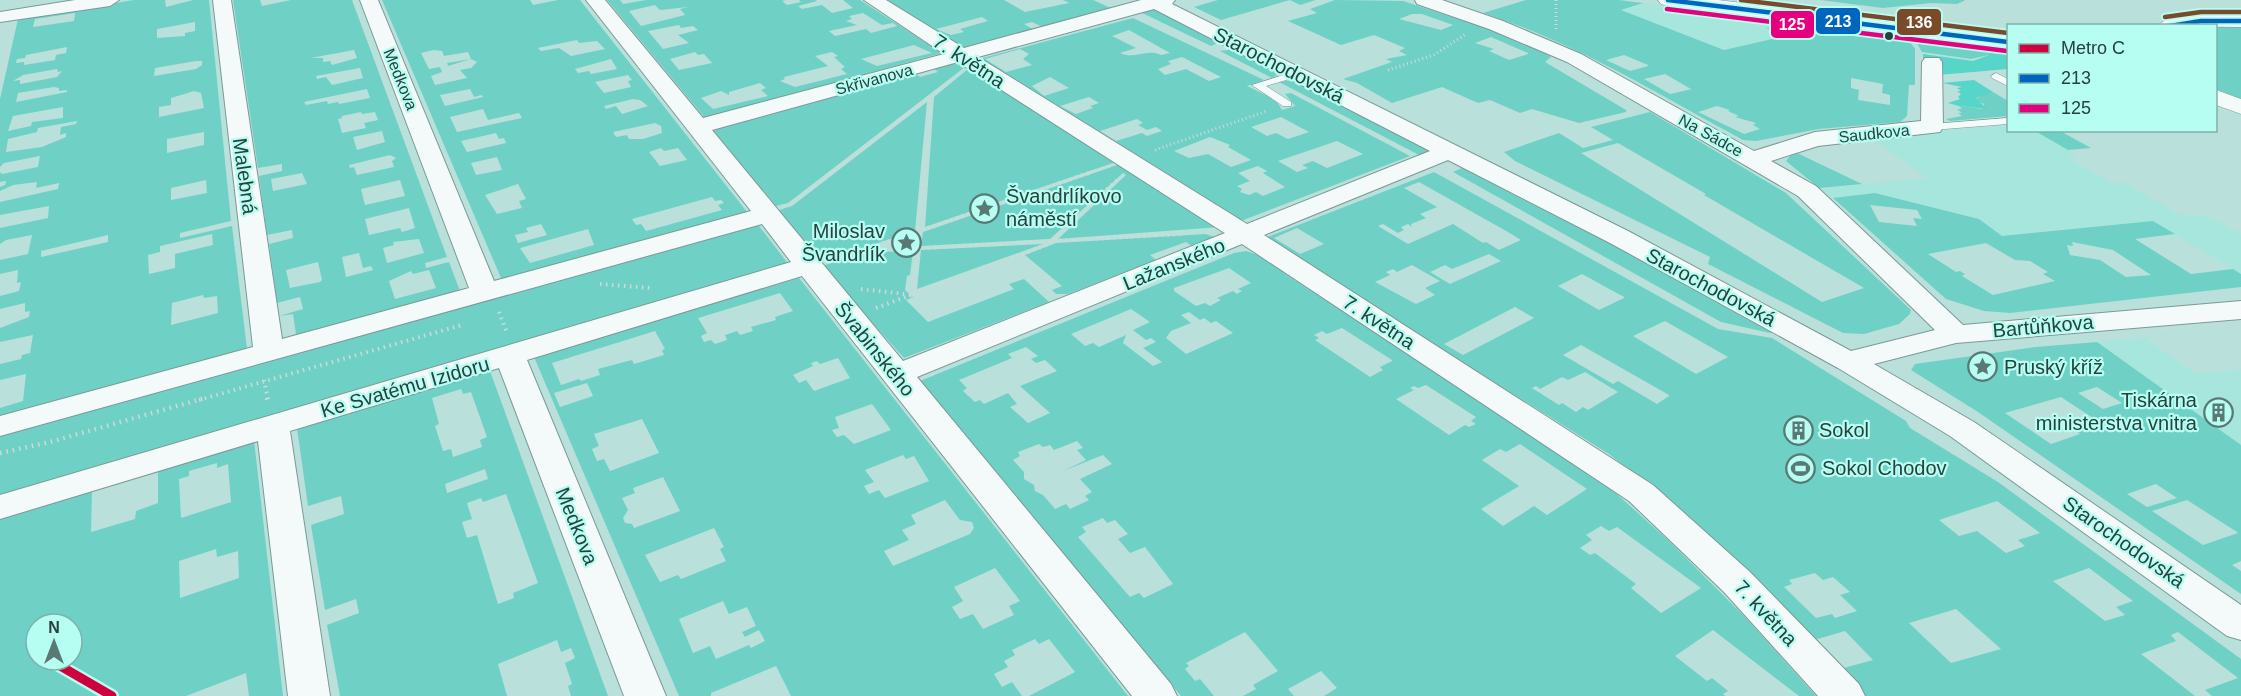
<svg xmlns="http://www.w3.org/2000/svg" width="2241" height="696" font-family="Arial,sans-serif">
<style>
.built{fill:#a7e6dd}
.green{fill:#6fd1c6;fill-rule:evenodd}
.forest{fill:#57d5c9}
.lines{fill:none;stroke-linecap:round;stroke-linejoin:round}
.lane-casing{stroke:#7a9a95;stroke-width:1}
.street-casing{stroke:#7a9a95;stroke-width:2}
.secondary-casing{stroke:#7a9a95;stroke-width:1}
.path-far2{stroke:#cddbd8;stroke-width:3;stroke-dasharray:1 3;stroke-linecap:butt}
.path-far1{stroke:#cddbd8;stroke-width:4;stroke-dasharray:1.5 4.5;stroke-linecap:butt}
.path{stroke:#cddbd8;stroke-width:4.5;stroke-dasharray:1.5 5;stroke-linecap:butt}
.lane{fill:#f4faf9;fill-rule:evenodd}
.street{fill:#f4faf9;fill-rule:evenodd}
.secondary{fill:#f4faf9;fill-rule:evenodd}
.bus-1-casing{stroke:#b6fdf2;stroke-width:8}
.bus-2-casing{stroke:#b6fdf2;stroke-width:8}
.bus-3-casing{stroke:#b6fdf2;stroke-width:8}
.bus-1{stroke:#0065bd;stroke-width:4.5}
.bus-2{stroke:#e5007d;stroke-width:4.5}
.bus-3{stroke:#7a4b2a;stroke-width:4.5}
.metro-1-casing{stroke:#b6fdf2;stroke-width:14}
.metro-1{stroke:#cf003d;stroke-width:9}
.bus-dot{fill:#25423e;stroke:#b6fdf2;stroke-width:2}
.labels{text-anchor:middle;stroke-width:4.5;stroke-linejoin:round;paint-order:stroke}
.far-street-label{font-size:16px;fill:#25423e;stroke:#b6fdf2}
.street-label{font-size:20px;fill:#25423e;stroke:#b6fdf2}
.poi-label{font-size:20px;fill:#25423e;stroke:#b6fdf2;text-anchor:start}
.line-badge{stroke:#b6fdf2;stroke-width:2}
.badge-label{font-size:16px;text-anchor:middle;font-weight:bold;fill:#fff}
</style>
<rect width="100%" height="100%" fill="#b9e0da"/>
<g class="built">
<path d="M1643,3L1800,24L1767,27L1786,36L1724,50L1620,10Z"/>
<path d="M2008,125V130L2035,131L2078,156L2066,157L2111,183L2124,182L2178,214L2212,218L2241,234V274L2153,221L2002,236L1979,219L1875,193L1833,198L1819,188L1928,178L1869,137Z"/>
<path d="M2241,326L2144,338L2197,374L2241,369V445L2097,342Z"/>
</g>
<g class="green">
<path d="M134,0H165L166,7L193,0H209L231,221L180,233V238L232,226L247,349L0,417V408L23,401L26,374L0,380V364L21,359L22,355L30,353L33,335L0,342V328L29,317L30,311L25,312V303L0,309V296L19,291L21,282L17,283L18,270L0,274V260L28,254L32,235L6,240L0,244V228L48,218L49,206L0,215V202L58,189L59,183L36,188L37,182L13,185L0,191V187L5,185L6,181L0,182V172L2,174L38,167L40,156L4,163L0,167V99L18,19ZM75,13L74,21L33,27L35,19ZM195,22V31L185,33V36L157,38V29ZM67,47L66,53L56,55L55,60L24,65V62L16,63L17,59L25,58L26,55ZM196,61H202V65L196,69L154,76L155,68ZM57,69L58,72L62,71L57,77L20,84V80L13,81L23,75ZM54,87L59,88V91L67,90V92L16,102L18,93ZM194,91L201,93L204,108L159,117V107L171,105V98ZM63,107V118L32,122L31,126L8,131L13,116ZM77,121L76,124L61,127L60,135L66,133V137L42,147L6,152L8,139L37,132L38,128ZM204,132V145L167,153V139ZM206,180L207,193L171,200V188ZM212,234L213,245L175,254V268L149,274L148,255L160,252V246ZM108,235V242L41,257V251ZM203,295L204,298L217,296L218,313L171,325L172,303Z"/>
<path d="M233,0H260L262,6L291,0H352L447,257L425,263L426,268L449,262L460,291L283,340L296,334L293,314L279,316L303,309L300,297L277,303L269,244L293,238L292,230L267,235L259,176L282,171V164L258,168ZM354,50L357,58L332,65L330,61L323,62V58H311ZM360,68L363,78L332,85L326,77L317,79L316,76ZM367,89L370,98L339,104L338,102L328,104L327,101L306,105L304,102ZM361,112L362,114L375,112L378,120L364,123L366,128L342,133L338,119L342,118V116ZM382,131L385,142L357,150L353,137ZM390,155L396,158L392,161L394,167L357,175L354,167L350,168L349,165ZM302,173L307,184L273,191L271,179ZM400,180L405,196L365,205L361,189ZM409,208L415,228L402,232L400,228L369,235L365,219ZM419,239L424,253L387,263L383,248L394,245L393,242ZM359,253L363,268L371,266L373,270L346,277L342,257ZM318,262L322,280L320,282L290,288L286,270ZM429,270L436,288L395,299L389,281L411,271L413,274Z"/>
<path d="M382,0H530L533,5L558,0H580L747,212L509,278H501ZM577,40L579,43L597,41L605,49L571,56L559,48L541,51L538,48ZM434,50L442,51L444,56L468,52L471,59L447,63L448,66L471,59L477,62L471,68L460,70L467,78L435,85L431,76L442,72L440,67L429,69L421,53ZM611,59L617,69L591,74L589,71L578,73L575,69ZM628,75L632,80L628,81L631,87L604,93L595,82ZM470,89L474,97L482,95L483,97L445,106L440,95ZM633,99L640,100L648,106L622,114L616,106L606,109L604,106ZM483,109L488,120L519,113L522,118L457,132L450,117ZM655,123L661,126L662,133L643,139H629L627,135L616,137L613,132ZM496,133L499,139L504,138L506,143L467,152L461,141ZM661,148L664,151L678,148L687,160L660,166L649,152ZM497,157L502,170L476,175L471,163ZM518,184L526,199L519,201L522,208L497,214L485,195ZM712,197L715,201L721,200L724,203L718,205L722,210L646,231L641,224L636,225L632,219ZM541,224L547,235L518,243L515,235L528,232L526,228ZM588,229L594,245L530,263L520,248Z"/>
<path d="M607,0H620L623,4L646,0H786L782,1L787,5L801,2L799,0H815L817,1L798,6L802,9L822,5L832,13L853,8L843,0H860L942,53L705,118ZM655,5L660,10L688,7L680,9L685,15L641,26L629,11ZM863,13L882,25L893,23L897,26L871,33L866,29L835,36L829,31L857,25L846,21L852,19L849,16ZM679,25L681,28L693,26L698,30L678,35L689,43L663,49L648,31ZM914,45L932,53L877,66L861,59ZM695,52L698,55L704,54L712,63L679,70L670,59ZM832,52L838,56L834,57L845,67L841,69L847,74L795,87L780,81L785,79L784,77L828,66L815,56ZM760,83L766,88L761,90L768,96L713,109L701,98L721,91L729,95V92Z"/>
<path d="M886,0H1004L1025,12L1069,3L1063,0H1093L1113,9L1043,27L1032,22L1024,24L1034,30L964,49ZM982,17L988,21L960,29L964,32L951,35L936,29Z"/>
<path d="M1218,0H1316L1300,5L1290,0L1221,20L1194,7Z"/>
<path d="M1335,0L1403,1L1491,30L1538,49L1551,57L1545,62L1626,110V112L1579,123L1532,109L1520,113L1490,100L1478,103L1442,87L1392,103L1357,83L1343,79L1392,62L1386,59L1407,55L1399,51L1405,48L1374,35L1341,45L1288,21L1317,13L1310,9ZM1412,14H1422L1453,25L1441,30L1399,19ZM1491,37L1528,53V54L1509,60L1489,51L1494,49L1475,43Z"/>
<path d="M1526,0H1619L1643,3L1621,10L1724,50L1785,36L1766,28L1800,24L1907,38L1915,49V85H1909L1907,116L1900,122L1819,129L1756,141L1743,140C1658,94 1576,43 1483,13ZM1624,55L1648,65V66L1630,71L1606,60ZM1665,74L1691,89H1692L1670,94L1644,79ZM1851,78L1883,84L1882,93L1890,95V105L1858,100L1859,90L1851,88ZM1717,106L1730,110L1728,111L1739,116L1735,117L1756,123L1753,125L1760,129L1744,134L1698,112Z"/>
<path d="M1820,0H1966L1957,4L1931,3L1883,8Z"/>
<path d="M1154,8L1220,42L1211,46L1138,11Z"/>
<path d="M1133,18L1264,80L1247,86L1276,100L1282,110L1295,106L1285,94L1291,93L1410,156L1241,221L979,59ZM1129,30L1170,53L1161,55C1147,48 1134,60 1120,53L1136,48L1112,36ZM1020,49L1029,54L1023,59L1032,65L1006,72L985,59ZM1182,57L1221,77L1209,81L1186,69L1165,75L1158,69L1171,64L1168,61ZM1050,77L1069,88L1044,96L1032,86ZM1089,97L1099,103L1090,106L1093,108L1076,114L1060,106ZM1281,117L1309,132L1288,139L1276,133L1267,136L1251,127ZM1137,119L1143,123L1138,125L1147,130L1156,127L1162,131L1147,136L1142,133L1116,141L1100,131ZM1210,137L1230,145L1228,147L1251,160L1231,167L1208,154L1189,158L1174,151ZM1337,141L1363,154L1327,168L1313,161L1302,165L1308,168L1297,172L1278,161ZM1258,166L1267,171L1263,173L1285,187L1263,196L1256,192L1249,195L1240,192L1242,189L1237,186L1250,181L1238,173Z"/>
<path d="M2216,26L2241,27V99L2216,89Z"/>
<path d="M1960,39L1993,44L1989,55L1971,59L1922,52L1915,40L1961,46Z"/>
<path d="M1237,49L1279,73L1278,74L1272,78L1220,51Z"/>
<path d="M956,61L965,67L788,203L776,206L711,127L914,73L920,77L938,72L933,68Z"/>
<path d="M968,69L1116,162L925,227L934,97Z"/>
<path d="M1294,80L1429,150L1421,156L1279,82Z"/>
<path d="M1986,92H1993L2008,101V116L1950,121L1946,119L1962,116L1958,113H1962L1957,109H1962L1959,106L1983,109L1984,104L1975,100Z"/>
<path d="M927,102L915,231L819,262L779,210L792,206Z"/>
<path d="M1650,112L1786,193L1911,310L1910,314L1899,324L1864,334L1843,333L1708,264L1710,257L1515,161L1504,152L1559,133L1583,148L1613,140L1591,127ZM1618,143L1706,194L1704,195L1864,288L1822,302L1581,153Z"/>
<path d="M2035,131H2060L2091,148L2068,150Z"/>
<path d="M1797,153L1862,184L1819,188L1786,161L1790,156Z"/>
<path d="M1120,164L1220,227L1058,239L1126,175L1123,173L1050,239L921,246L923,232Z"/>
<path d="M1464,167L1778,330L1770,333L1721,322L1453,172Z"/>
<path d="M1434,172L1718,329L1772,338L1906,421L1910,428L1998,482L2241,659V696H2212L2205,690L2238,678L2178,632L2171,635L2176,641L2141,654L2195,696H1862L1648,485L1609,454L1265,238ZM1419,182L1508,232L1521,240L1499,250L1486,242L1483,243L1453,224L1408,244L1378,226L1383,224L1398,233L1404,230L1401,227L1408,224L1412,227L1411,224L1426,218L1420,214L1437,207L1404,188ZM1297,228L1324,244L1300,254L1274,238ZM1489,254L1501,261L1450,284L1430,272L1445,265L1452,269ZM1412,265L1440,281L1425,288L1435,295L1416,304L1375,282L1390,275L1386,272L1393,269L1397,272ZM1582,274L1624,297V298L1599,310L1558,286ZM1515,307L1534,318L1463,355L1444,344ZM1665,321L1728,357L1696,374L1633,336ZM1581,345L1669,395V396L1657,404L1618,381L1613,384L1563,355ZM1585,372L1618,392L1588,410L1583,407L1576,412L1562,403L1559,405L1532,388L1536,386L1540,389L1562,377L1568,380ZM1997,501L2040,533L2018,540L2025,546L2006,553L1977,531L1959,536L1939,520ZM2089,568L2133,601L2116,607L2125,615L2105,621L2053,581ZM1815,573L1823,580L1833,577L1850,592L1840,595L1857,611L1835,618L1832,614L1816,618L1784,587L1792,584L1789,580ZM1956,609L2001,649L1951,663L1909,623ZM1845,631L1873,660L1840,669L1814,640Z"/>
<path d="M1875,193L1979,219L2002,236L2153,221L2175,234L2135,239L2191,274L2233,269L2241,274V287L2010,313L1984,311L1946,299L1833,198ZM1870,205L1917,210L1922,219L1913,218L1917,226L1879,222ZM2072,242L2113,250L2151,275L2126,277L2100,260L2070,255L2067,245L2073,246ZM1986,243L2015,260L2030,261L2048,272L2043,274L2055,281L1993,295L1962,276L1965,274L1960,271L1956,272L1928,254Z"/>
<path d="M756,222L789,265L0,499V435Z"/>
<path d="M1206,234L1214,237L1192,246L1186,242L1150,255L1156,260L1068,294H1056L1052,290L1062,286L1025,255L1056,243Z"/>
<path d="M1043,244L917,289L921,250Z"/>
<path d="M902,251H913L910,275L907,276L905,290L913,297L906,300L928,322L1014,289L1009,284L1024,279L1049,302L904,358L822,266L861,253Z"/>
<path d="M1246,251L1261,256L1288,276L1600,479L1668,540L1744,616L1816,696H1799L1713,630L1675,656L1707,681L1712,678L1728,691L1723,694L1725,696H1324L1337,688L1321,671L1288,689L1294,696H1243L1256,689L1253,685L1278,671L1245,632L1186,663L1189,666L1185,669L1195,681L1200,679L1214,696H1181L920,381L1234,253ZM1229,268L1251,283L1238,289L1242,291L1237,294L1233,291L1217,298L1221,300L1210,306L1205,303L1196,306L1174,291V288ZM1131,309L1150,322L1133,330L1146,340L1151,338L1156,342L1143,348L1162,362L1153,366L1123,343L1126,335L1099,347L1093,343L1085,346L1071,334ZM1189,312L1200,320L1204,318L1211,323L1216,321L1233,333L1186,354L1166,338L1171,331L1191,323L1181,315ZM1342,328L1392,360V361L1380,367L1383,370L1370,377L1315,340L1319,338L1314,335L1322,331L1327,334ZM1026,347L1038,356L1031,359L1036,363L1045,360L1057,371L1020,386L1050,413L1028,423L1010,407L1017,404L1008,393L984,404L980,400L975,402L963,391L967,388L959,380L1012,358L1008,354ZM1426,385L1476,417L1471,421L1476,424L1469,427L1465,425L1449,435L1396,399L1414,390L1410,388L1414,386L1418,388ZM1077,441L1083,448L1077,450L1086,460L1063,471L1103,455L1112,464L1080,479L1092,492L1085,496L1089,500L1070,509L1066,504L1055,509L1043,495L1035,491L1034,485L1024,479V472L1013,460L1020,456L1018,452L1039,444L1043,447L1050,445L1054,450ZM1520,444L1587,489L1547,515L1534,506L1503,526L1481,509L1519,486L1482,460L1500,449L1506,452ZM1103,518L1107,523L1115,520L1128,534L1118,539L1130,553L1145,547L1173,584L1144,598L1139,593L1130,597L1078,537L1086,532L1082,527ZM1601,526L1609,531L1617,527L1701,588L1661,613L1631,588L1636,584L1595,553L1590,555L1580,548L1592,540L1586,535Z"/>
<path d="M799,278L1128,696H1029L1075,672L1049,639L1039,644L1035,639L1012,650L1015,655L1004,661L1008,667L994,674L1002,687L1012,682L1022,696H791L776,666L711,693V696H679L534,357ZM780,293L793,311L775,317L776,320L751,327L753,331L740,335L737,331L725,335L727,340L715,344L711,340L704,342L701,336L707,333L698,318ZM655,331L665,349L662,350L664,355L634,364L632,360L598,369L600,375L581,381L579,379L561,385L552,363ZM838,358L850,378L814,391L806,380L799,383L793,375L813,366L811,363L817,361L820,364ZM587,383L593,396L560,407L554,393ZM872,404L891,430L854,444L844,435L837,437L832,430L839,428L835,417ZM642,419L659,453L610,471L604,459L597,461L592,449L599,446L594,434ZM903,455L906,459L914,456L929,481L885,498L879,490L869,494L864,486L874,482L865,470ZM663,477L680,511L634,528L632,524L625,523L623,518L628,510L622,498L635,493L633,488ZM945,500L960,520L972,522L974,528L970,534L893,566L884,551L909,540L902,530L916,524L911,515ZM714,528L724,547L720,549L726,561L681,579L678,575L660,582L645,555ZM995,568L1020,601L1009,606L1014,615L983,629L973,614L960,619L952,607L963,601L954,587ZM723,601L729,614L747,607L756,626L742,632L745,637L759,630L765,641L751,648L749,645L716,659L710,646L693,653L679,619Z"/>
<path d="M2097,342L2241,445V561L2232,565L2241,571V594L1978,412L1911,370L1915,364L2036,347ZM2097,387L2122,403L2103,409L2078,393ZM2061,397L2096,420L2071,428L2080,434L2051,444L2005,413ZM2156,484L2177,498L2147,507L2127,494ZM2187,500L2237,532L2238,533L2203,545L2152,511Z"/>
<path d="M490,371L608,696H571L568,686L572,684L565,663L575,658L571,648L561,652L557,640L498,664L507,696H340L327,625L359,613L356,599L325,610L311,525L344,514L341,496L308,506L297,428ZM461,389L463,394L471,392L487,437L480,440L482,447L453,457L451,449L443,451L435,426L439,424L432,398ZM485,469L488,479L447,493L445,484ZM506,494L538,583L513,593L514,598L498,604L477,535L467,538L462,522L472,519L467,503L481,498L483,502Z"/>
<path d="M254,440L283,696H249L246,673L186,696H0V518L92,490L91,532L135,519L136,511L158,503V472L136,477ZM217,463V468L228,464L231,502L181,518L179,479L189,476V471ZM216,549L217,557L238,551L239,578L180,598L179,561ZM36,624H72V660H36Z"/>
</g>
<g class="forest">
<path d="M1993,44L2008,46V69L1938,75L1937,62L1923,60V54L1973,61L1989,55Z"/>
<path d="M1974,80L1993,92L1976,98L1987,109L1959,106L1948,103L1960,99L1958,97L1961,94L1957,91H1961L1957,88L1962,87L1942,83Z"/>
</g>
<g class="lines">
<defs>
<g id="lane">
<path d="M1296,71L1301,74L1300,76L1266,86L1291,102V106H1283L1252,85Z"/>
<path d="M1996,73L2008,79V86L1992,78L1991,76Z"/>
<path d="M2008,118V124L1932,130L1926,127L1932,124Z"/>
</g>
<g id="street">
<path d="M75,0H119L110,6L0,22V12Z"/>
<path d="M213,0H231L282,339L469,288L360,0H378L494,281L751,211L586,0H605L703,118L944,54L864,0H886L964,48L1141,0H1175L1172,4L1628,231L1851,351L1935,330L1798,196L1567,62L1489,29L1417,4L1415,0H1442L1503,21L1581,54L1754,151L1815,132L1921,121L1922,62L1925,58H1939L1942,62L1943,127L1940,132L1818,146L1771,161L1816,186L1963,325L2241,301V319L1956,343L1874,364L1974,422L2241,605V640L2227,636L1950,436L1838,368L1610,243L1448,160L1264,235L1653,485L1750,572L1859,684L1865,696H1818L1724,592L1629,501L1242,244L917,377L1171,684L1177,696H1132L802,276L527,360L666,696H624L499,368L290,431L330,696H288L258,441L0,519V495L791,262L762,224L0,436V416L253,347ZM1154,9L1430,151L1247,224L978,57ZM958,62L1223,232L1225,233L903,361L712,130Z"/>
</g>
<g id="secondary">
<path d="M1658,0H1718L2008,35V48L1668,6L1661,4Z"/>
<path d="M2201,15H2241V27L2156,26L2166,20Z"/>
<path d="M2216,90L2241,99V114L2216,105Z"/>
</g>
</defs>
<use href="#lane" class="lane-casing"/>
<use href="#street" class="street-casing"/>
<use href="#secondary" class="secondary-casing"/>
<g class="path-far2">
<path d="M1556,0V30"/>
<path d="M1629,0L1648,2"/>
<path d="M1500,5L1517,0"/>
<path d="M1907,7L1969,6L1964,0"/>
<path d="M1388,70L1434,55L1466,34"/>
<path d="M0,81L11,35"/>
<path d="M1155,150L1267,111"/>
<path d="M831,173L954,78"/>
<path d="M924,173L931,97"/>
<path d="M1088,173L1100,169"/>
</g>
<g class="path-far1">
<path d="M791,204L833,172"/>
<path d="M868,251L1181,234"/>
<path d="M837,259L1092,172"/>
<path d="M600,284L650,288"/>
<path d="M861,289L913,295L924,172"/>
<path d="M876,308L1049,244L1117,180"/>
<path d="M499,312L507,333"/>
<path d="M264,380L268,400"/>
<path d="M199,400L462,325"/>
</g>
<g class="path">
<path d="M267,398L268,402"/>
<path d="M0,453L50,442L205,398"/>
</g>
<use href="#lane" class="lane"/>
<use href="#street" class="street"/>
<use href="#secondary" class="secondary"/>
<defs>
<g id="bus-1">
<path d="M1668,0L2008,42"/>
<path d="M2170,26L2201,21H2241"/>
</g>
<path id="bus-2" d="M1667,9L2007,51"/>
<g id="bus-3">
<path d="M1741,0L2008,33"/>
<path d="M2165,17L2201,12H2241"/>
</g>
</defs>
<use href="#bus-1" class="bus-1-casing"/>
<use href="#bus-2" class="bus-2-casing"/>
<use href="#bus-3" class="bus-3-casing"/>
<use href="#bus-1" class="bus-1"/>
<use href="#bus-2" class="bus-2"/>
<use href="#bus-3" class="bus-3"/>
<defs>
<path id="metro-1" d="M50,660L112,696"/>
</defs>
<use href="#metro-1" class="metro-1-casing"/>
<use href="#metro-1" class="metro-1"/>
</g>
<defs>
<symbol id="sight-ring" viewBox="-11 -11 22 22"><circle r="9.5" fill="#b6fdf2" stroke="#597975" stroke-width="1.5"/><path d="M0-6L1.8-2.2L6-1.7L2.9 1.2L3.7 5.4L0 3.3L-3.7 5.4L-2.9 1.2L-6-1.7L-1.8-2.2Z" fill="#597975"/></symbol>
<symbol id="building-ring" viewBox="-11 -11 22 22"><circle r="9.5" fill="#b6fdf2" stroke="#597975" stroke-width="1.5"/><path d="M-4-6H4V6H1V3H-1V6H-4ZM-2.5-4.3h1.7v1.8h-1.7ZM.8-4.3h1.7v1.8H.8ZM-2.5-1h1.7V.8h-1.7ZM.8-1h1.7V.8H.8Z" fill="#597975"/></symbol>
<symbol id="stadium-ring" viewBox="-11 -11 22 22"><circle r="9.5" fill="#b6fdf2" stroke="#597975" stroke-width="1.5"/><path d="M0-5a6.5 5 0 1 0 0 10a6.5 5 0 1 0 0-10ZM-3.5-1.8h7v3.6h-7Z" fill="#597975"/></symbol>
</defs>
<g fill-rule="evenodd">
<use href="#sight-ring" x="968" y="192" width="33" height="33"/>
<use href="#sight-ring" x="890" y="226" width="33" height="33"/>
<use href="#sight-ring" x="1966" y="350" width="33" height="33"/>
<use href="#building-ring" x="2202" y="396" width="33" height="33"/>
<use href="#building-ring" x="1782" y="414" width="33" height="33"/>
<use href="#stadium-ring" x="1784" y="452" width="33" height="33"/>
</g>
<circle class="bus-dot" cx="1889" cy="36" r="5"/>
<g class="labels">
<g class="far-street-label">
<text transform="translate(401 79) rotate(68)" y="6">Medkova</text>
<text transform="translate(874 79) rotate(-15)" y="6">Skřivanova</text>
<text transform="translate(1874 133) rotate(-6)" y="6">Saudkova</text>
<text transform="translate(1711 135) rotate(29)" y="6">Na Sádce</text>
</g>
<g class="street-label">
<text transform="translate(969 61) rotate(33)" y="7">7. května</text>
<text transform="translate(1279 65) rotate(27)" y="7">Starochodovská</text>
<text transform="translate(245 176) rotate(82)" y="7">Malebná</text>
<text transform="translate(1174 264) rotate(-22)" y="7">Lažanského</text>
<text transform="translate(1711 287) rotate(28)" y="7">Starochodovská</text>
<text transform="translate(1379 322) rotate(33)" y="7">7. května</text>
<text transform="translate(2043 326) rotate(-5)" y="7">Bartůňkova</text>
<text transform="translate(875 349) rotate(51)" y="7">Švabinského</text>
<text transform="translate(405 387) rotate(-16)" y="7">Ke Svatému Izidoru</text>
<text transform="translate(577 526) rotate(68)" y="7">Medkova</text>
<text transform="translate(2124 542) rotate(35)" y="7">Starochodovská</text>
<text transform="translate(1766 613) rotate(47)" y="7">7. května</text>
</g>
<g class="poi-label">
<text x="1006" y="203">Švandrlíkovo<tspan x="1006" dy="23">náměstí</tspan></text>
<text x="885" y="238" text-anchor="end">Miloslav<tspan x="885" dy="23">Švandrlík</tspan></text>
<text x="2004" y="374">Pruský kříž</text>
<text x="2197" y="407" text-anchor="end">Tiskárna<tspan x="2197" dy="23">ministerstva vnitra</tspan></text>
<text x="1819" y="437">Sokol</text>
<text x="1822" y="475">Sokol Chodov</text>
</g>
</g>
<g class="line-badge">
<rect x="1815" y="7" width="46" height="28" rx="6" fill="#0065bd"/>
<rect x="1896" y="8" width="46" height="28" rx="6" fill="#7a4b2a"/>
<rect x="1770" y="10" width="45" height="29" rx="6" fill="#e5007d"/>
</g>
<g class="badge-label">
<text x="1838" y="27">213</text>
<text x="1919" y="28">136</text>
<text x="1792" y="30">125</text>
</g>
<rect x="2007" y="24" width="210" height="108" fill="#b6fdf2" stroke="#7cb2aa" stroke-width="1.5"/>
<rect x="2019" y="44" width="30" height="9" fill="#cf003d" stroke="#7cb2aa" stroke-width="1.5"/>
<text x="2061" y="54" font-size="18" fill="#25423e">Metro C</text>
<rect x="2019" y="74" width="30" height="9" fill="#0065bd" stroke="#7cb2aa" stroke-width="1.5"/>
<text x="2061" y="84" font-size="18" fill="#25423e">213</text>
<rect x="2019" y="104" width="30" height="9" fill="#e5007d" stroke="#7cb2aa" stroke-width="1.5"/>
<text x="2061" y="114" font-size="18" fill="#25423e">125</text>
<g transform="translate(54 642)"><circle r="28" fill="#b6fdf2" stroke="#7cb2aa" stroke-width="1.5"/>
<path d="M0-4.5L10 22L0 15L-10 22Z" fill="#597975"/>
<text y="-9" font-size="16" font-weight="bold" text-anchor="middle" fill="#25423e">N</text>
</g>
</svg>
